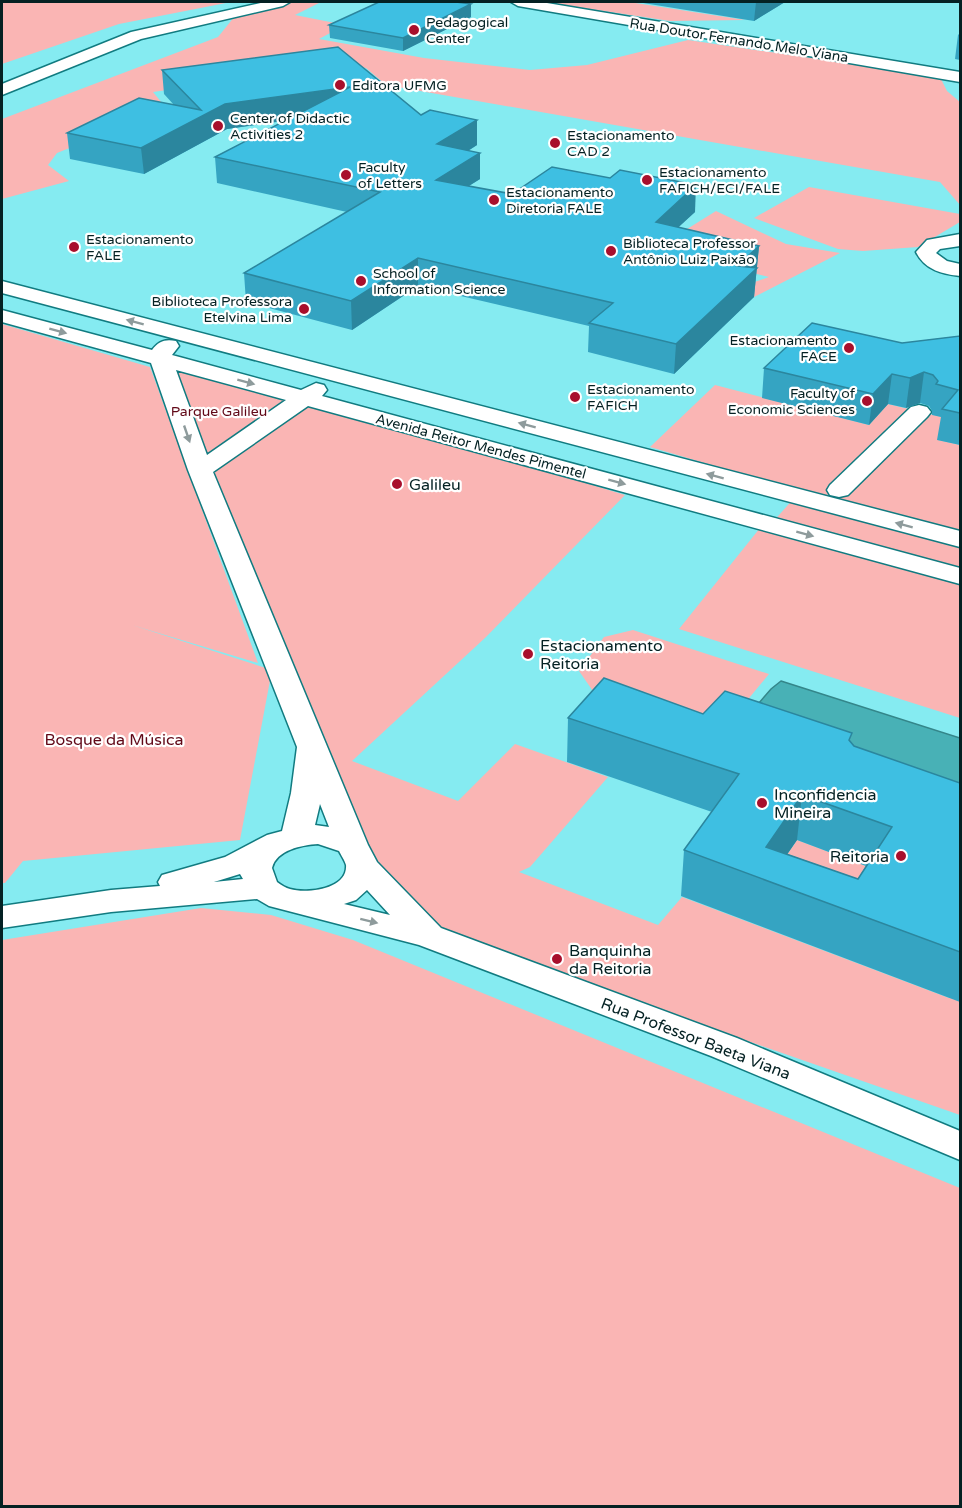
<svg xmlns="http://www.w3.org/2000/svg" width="962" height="1508" font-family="'Varela Round',sans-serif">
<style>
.built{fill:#85ebf1}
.green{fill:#fab5b4}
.water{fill:#48b1b6;stroke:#34868a;stroke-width:1.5}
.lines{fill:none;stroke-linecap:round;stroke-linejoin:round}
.street-casing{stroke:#117b80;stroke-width:3}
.street{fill:#fff;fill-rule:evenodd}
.wall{fill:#35a4c2;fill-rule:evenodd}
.shaded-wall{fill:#2b869e}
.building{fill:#3ebfe2;stroke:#2b869e;stroke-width:1.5;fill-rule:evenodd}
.oneway{fill:#8e9b9c}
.poi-dot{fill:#a80f2c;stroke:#fff;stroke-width:2}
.labels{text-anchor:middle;stroke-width:4.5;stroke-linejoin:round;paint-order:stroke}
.far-poi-label{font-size:14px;fill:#042123;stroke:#fff;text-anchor:start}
.far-street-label{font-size:14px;fill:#042123;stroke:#fff}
.far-park-label{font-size:14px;fill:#610817;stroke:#fff}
.poi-label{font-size:16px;fill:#042123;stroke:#fff;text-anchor:start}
.park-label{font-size:16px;fill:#610817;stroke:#fff}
.street-label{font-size:16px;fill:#042123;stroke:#fff}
</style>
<rect width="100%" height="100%" fill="#9ef9fe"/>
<rect class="built" x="2" y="2" width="958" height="1504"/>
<g class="green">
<path d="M2,2H231L119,24L2,64Z"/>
<path d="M292,2H321L295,15L345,25L319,39L424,58L530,70L587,65L688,40L940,77L947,91L960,102V205L940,182L386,85L366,68L338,65L153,92L167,109L57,153L48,165L69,181L2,199V119L218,37L235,16Z"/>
<path d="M544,2H629L745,20L670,21Z"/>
<path d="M809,187L960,214V222L918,247L863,251L838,249L754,218Z"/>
<path d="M716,211L786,244L840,253L754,297L720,287L743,286L769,277L655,249Z"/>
<path d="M2,324L150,367L258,663L132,625L272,670L240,840L23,861L5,883H2Z"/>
<path d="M161,359L305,398L200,470Z"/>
<path d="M715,385L869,425L888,404L954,420L938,440L960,445V538L650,447Z"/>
<path d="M300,404L521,463L625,495L486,637L352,761L458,801L515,744L608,777L530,867L519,872L658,925L682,897L949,998L960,980V1115L432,931L373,863L208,475Z"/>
<path d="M796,496L960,540V718L679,629L764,523L771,524Z"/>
<path d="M633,630L769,674L721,732L595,694L579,671L604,637Z"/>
<path d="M797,840L885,873L851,925L761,893Z"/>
<path d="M201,908L271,915L353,940L960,1188V1506H2V940Z"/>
</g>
<path class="water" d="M781,681L960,738V816L740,725L771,689Z"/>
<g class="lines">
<defs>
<g id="street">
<path d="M265,2H290L283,6L141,39L2,95V84L131,32Z"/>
<path d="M511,2H541L960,72V82L518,6Z"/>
<path d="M960,234V246L940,249L936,253L947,261L960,264V276C942,274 925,270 916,252L927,240Z"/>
<path d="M2,281L960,531V547L2,293Z"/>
<path d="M2,310L152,350C159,341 165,339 176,341L179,346L172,355L301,390L316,383L324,385L327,390L322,396L960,568V584L308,406L213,472L368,845L377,862L441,928L737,1038L960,1131V1160L711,1056L419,945L269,906L257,899L111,912L2,928V906L111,890L160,886L158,882L162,875L225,857L267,835L282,831L291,793L297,747L188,470L151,363L2,322ZM176,370L286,400L207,455ZM320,804L329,827L315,825ZM318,844L339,851C341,855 345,861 346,865C348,889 307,894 290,889C286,888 281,885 277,882L272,868C276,850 302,845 318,844ZM240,874L243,879L214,882ZM367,890L390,915L344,904L356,900Z"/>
<path d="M919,405L927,407L931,412L927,417L848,495L839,497L830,495L827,490L830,485L911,407Z"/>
</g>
</defs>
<use href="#street" class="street-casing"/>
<use href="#street" class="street"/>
</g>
<g class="wall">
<path d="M637,2H785L754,21Z"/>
<path d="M471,17L403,51L330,38L329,25Z"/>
<path d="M960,33V60L955,59L958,35Z"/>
<path d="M162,70L421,115L477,120V145L468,151L480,179L469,186L512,194L695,212L678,227L759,246L754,297L674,374L588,352L589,326L418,286L352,330L246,302L244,273L347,212L217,183L215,157L284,121L227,129L144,174L70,159L67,133L174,105L164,94Z"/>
<path d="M960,336V445L937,440L941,417L932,415V411L929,406L920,403L906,408L888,404L869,425L762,398L764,368L902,343Z"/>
<path d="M703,714L850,742L854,746L960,783V1002L681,896L684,850L712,812L567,762L568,718ZM797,840L866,866L858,879L787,854Z"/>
</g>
<g class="shaded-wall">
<path d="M756,2H785L754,21Z"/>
<path d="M471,4V17L403,51V38Z"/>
<path d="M350,87L351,111L227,129L144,174L141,148L225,104Z"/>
<path d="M477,120V145L437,170V144Z"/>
<path d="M480,153V179L436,206V180Z"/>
<path d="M696,185L695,212L655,249L656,222Z"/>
<path d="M759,246L754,297L674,374L676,344L737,266Z"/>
<path d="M418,258V286L352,330L351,301Z"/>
<path d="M924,372L920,403L906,408L910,378Z"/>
<path d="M892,374L888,404L869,425L873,394Z"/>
<path d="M802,795L797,840L769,881L766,847Z"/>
</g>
<g class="building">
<path d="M379,2H456L471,4L403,38L329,25Z"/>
<path d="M338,47L421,115L430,110L477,120L437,144L480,153L436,180L512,194L552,167L610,178L620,170L696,185L656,222L759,246L737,266L757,268L676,344L589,323L613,303L418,258L351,301L244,273L380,192L215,157L350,87L225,104L141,148L67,133L139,98L201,110L162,70Z"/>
<path d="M812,323L902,343L960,336V413L942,409L958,390L936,384L938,381L933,375L924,372L910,378L892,374L873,394L764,368Z"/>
<path d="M604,678L703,714L725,691L852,733L849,740L854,746L960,783V952L684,850L739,774L568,718ZM802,795L892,827L858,879L766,847Z"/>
</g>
<defs><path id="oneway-solid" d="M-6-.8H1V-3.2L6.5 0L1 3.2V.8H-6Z" transform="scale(1.5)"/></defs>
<g class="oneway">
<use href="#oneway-solid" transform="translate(135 322) rotate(-165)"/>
<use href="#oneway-solid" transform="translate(58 331) rotate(15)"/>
<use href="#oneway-solid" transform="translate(246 382) rotate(15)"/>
<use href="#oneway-solid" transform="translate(527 425) rotate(-165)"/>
<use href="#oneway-solid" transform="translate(187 434) rotate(71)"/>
<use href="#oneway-solid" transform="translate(715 476) rotate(-165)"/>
<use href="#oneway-solid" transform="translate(617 482) rotate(15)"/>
<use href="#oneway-solid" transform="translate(904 525) rotate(-165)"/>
<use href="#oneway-solid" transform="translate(805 534) rotate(15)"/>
<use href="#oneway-solid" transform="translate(369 921) rotate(14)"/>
</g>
<g class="poi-dot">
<circle cx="414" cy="30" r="6"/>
<circle cx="340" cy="85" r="6"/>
<circle cx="218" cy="126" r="6"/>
<circle cx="555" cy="143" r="6"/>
<circle cx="346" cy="175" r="6"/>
<circle cx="647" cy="180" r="6"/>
<circle cx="494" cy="200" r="6"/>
<circle cx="74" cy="247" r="6"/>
<circle cx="611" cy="251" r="6"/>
<circle cx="361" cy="281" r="6"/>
<circle cx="304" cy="309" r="6"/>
<circle cx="849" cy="348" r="6"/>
<circle cx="575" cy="397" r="6"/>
<circle cx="867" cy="401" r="6"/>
<circle cx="397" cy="484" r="6"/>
<circle cx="528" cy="654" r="6"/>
<circle cx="762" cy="803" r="6"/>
<circle cx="901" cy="856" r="6"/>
<circle cx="557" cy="959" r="6"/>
</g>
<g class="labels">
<g class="far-poi-label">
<text x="426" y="27">Pedagogical<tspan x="426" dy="16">Center</tspan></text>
<text x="352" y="90">Editora UFMG</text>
<text x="230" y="123">Center of Didactic<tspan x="230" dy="16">Activities 2</tspan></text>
<text x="567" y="140">Estacionamento<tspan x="567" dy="16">CAD 2</tspan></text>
<text x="358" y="172">Faculty<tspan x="358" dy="16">of Letters</tspan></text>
<text x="659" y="177">Estacionamento<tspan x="659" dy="16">FAFICH/ECI/FALE</tspan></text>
<text x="506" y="197">Estacionamento<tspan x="506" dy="16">Diretoria FALE</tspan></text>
<text x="86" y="244">Estacionamento<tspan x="86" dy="16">FALE</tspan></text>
<text x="623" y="248">Biblioteca Professor<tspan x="623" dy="16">Antônio Luiz Paixão</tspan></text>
<text x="373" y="278">School of<tspan x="373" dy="16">Information Science</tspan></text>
<text x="292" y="306" text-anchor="end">Biblioteca Professora<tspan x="292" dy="16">Etelvina Lima</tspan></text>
<text x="837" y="345" text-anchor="end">Estacionamento<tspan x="837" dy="16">FACE</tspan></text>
<text x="587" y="394">Estacionamento<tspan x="587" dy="16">FAFICH</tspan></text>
<text x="855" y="398" text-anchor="end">Faculty of<tspan x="855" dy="16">Economic Sciences</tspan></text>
</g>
<g class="far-street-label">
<text transform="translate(739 40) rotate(9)" y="5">Rua Doutor Fernando Melo Viana</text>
<text transform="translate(481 446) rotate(15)" y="5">Avenida Reitor Mendes Pimentel</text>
</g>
<g class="far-park-label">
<text x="219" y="416">Parque Galileu</text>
</g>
<g class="poi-label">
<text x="409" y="490">Galileu</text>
<text x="540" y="651">Estacionamento<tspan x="540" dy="18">Reitoria</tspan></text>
<text x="774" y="800">Inconfidencia<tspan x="774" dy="18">Mineira</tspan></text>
<text x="889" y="862" text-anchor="end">Reitoria</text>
<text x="569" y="956">Banquinha<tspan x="569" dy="18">da Reitoria</tspan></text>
</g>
<g class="park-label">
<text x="114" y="745">Bosque da Música</text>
</g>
<g class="street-label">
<text transform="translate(696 1038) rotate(21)" y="6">Rua Professor Baeta Viana</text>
</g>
</g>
<rect width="962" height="1508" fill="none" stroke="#042123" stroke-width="6"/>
</svg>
